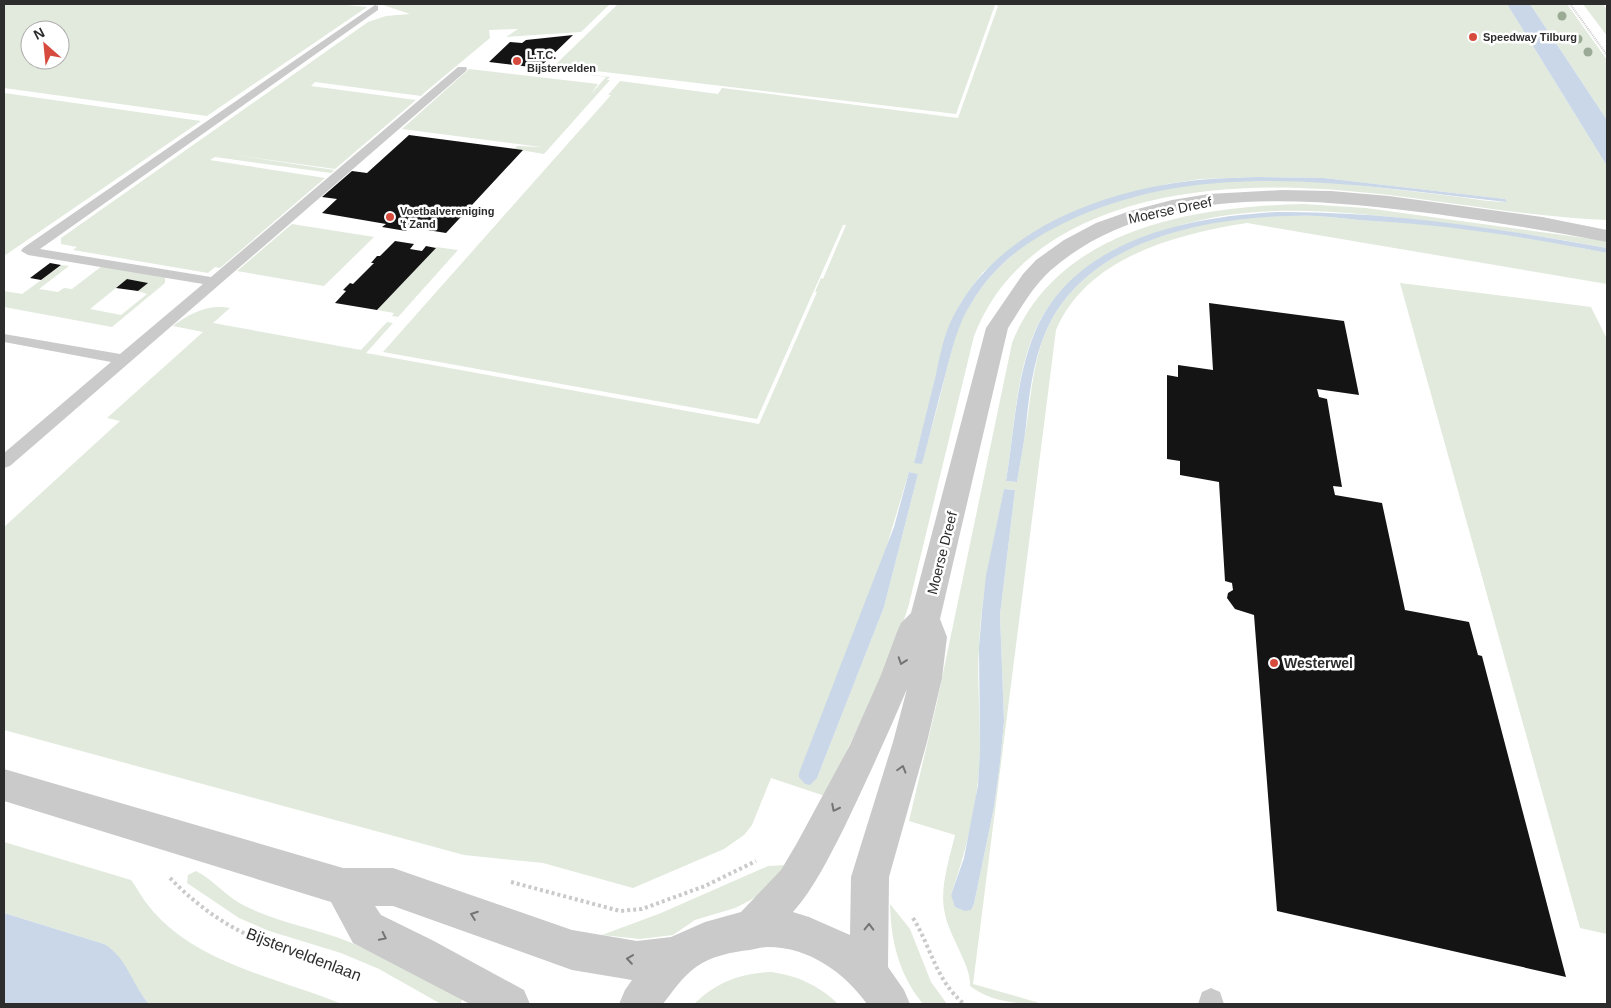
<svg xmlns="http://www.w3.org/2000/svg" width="1611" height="1008" font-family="Arial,sans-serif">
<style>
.green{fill:#e1eadc;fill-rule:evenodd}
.water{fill:#c9d7e8}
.building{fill:#141414}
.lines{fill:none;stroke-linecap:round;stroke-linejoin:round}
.path-far1{stroke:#cacaca;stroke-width:2;stroke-dasharray:1 1;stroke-linecap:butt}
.path{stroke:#cacaca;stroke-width:4;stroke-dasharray:3 3;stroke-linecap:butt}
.service{fill:#cacaca;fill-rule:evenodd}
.tertiary{fill:#cacaca;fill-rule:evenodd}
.tree{fill:#9baa95}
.oneway{stroke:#747474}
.poi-dot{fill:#d64b3d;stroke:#fff;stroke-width:2}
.labels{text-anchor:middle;stroke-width:5;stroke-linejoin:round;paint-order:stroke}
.far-poi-label{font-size:11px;font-weight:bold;fill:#2d2d2d;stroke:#fff;text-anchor:start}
.street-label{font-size:14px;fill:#2d2d2d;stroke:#fff}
.poi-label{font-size:14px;font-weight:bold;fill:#2d2d2d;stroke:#fff;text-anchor:start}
.near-street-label{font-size:16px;fill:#2d2d2d;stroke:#fff}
</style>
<rect width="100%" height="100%" fill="#fff"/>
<g class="green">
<path d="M4,4H337L367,7L207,116L4,88ZM30,30H60V60H30Z"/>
<path d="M380,4H610L581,32L506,37L518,29L489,30L490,38L424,93L298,77L424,93L421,96L315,82L311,86L416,100L335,169L227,154L334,170L331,173L215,157L210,160L325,178L220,268L215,267L208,273L73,250L77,247L61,244V238L368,22L386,16L410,14Z"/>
<path d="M618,4H1507L1607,166V220C1504,216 1403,191 1299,188C1179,184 1023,209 974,336L909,604L893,655L825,796L771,778L752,825L744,835L724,849L633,888L543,863L464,855L4,730V527L120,421L107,418L203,332L173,326C190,313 208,304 230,308L213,323L361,350L387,322L393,323L366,353L759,424L817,292H815L821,278L823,279L846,225H843L757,419L383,352L611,95H608L620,81L718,94L722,88L958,118L998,6L995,5L956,114L554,66ZM1258,177L1324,178L1505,199L1507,202C1489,202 1469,198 1451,196C1410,191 1368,186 1327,182C1206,171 1022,195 963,318C954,336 951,354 946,372C939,403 930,433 922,463H914L946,334L962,301L983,272L1061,218L1167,184L1201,179ZM909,472L918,474L884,607L817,778Z"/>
<path d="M1530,4H1567L1607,60V120Z"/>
<path d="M1583,4H1603L1607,10V36Z"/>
<path d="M538,68L610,77L607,80H610L544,154L514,149L517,146L542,147L402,129L469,69L598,84L591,94L606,77Z"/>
<path d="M4,93L201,121L4,256Z"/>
<path d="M1303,204L1366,208L1607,241V248C1550,237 1493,229 1435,222C1357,213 1270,202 1193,222C1180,225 1168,230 1156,234C1112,248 1073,270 1047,309C1016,355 1015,427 1006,481L1017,482C1020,464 1023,447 1026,429C1032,389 1034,347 1056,312C1107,231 1228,213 1316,216C1335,217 1354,220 1373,221C1452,224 1530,238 1607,253V284L1247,223C1176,234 1087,257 1056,330L973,984L1043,1004C1017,1004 991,1002 970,986C972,967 949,936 945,914C939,888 949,861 955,835L909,821L937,702L1012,343C1058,228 1193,207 1303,204ZM1004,489L1015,490L1000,615L1004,721L1000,763L994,807L974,904L971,910L951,895C967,848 979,800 980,750C980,716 977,681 979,647C981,593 994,542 1004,489Z"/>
<path d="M292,224L374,237L324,286L237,271Z"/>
<path d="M436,247L458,250L398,317L392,316L394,313L377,310Z"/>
<path d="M62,265L69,266L39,289L58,292L64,288L72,289L102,266L165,277V283L112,327L4,307V291L22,294ZM127,279L148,283L138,291L147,294L121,315L90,309Z"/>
<path d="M1400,283L1591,307L1607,339V934L1580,928Z"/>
<path d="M4,842L131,880C137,888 142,898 148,905C192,963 279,978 342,1004H149C142,996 136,987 131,978C122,963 119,953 104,944L4,913Z"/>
<path d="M787,865L769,888L749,901L735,908L695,920L673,935L640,939L602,935L661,913L768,866Z"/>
<path d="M196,871C214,880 226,897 245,906C275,921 308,927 339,938C382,954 421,977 462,998L461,1004H441L379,969L341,953L269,931L239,918L187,883L188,875Z"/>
<path d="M890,904L910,929L931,982L947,1004H923C899,974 891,942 890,904Z"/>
<path d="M771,972C798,976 818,985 838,1004H694C716,982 741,973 771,972Z"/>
</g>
<g class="water">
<path d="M1507,4H1530L1607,120V166Z"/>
<path d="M1258,177L1324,178L1505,199L1507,202C1365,187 1215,157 1079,216C1034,236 998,259 972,302C957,325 952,350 945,376C937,405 930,435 922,464L914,463C921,434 928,406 935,378C940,357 943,336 953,317C995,233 1094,194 1182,182C1207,178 1233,178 1258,177Z"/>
<path d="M1276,212C1387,211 1498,228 1607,248V253C1530,238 1452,225 1373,221C1354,220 1335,217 1316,216C1228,214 1107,231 1056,312C1035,346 1030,387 1026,426C1024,444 1020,463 1017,482L1006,481C1014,433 1016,377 1035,332C1074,240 1186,217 1276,212Z"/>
<path d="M909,472L918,474L884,607L817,778L810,785L805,784L799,777V773L894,527Z"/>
<path d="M1004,489L1015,490L1000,615L1004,721L1000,763L994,807L974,904L971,910L965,911L955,907L951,895L964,858L978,785L980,751L979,647L982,611L986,576Z"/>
<path d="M4,913L104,944C127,957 132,985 149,1004H4Z"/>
</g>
<g class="building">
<path d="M573,35L539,68L489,62L510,42L522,43L526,40Z"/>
<path d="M409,135L523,150L446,233L409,227L406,231L382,227L386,224L322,213L337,199L322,197L352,171L367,173Z"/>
<path d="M395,241L414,244L410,249L422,251L426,246L436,248L377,310L335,303L346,291L343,290L350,283L353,284L374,263H371L377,256H380Z"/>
<path d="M50,263L61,265L41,280L30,278Z"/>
<path d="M127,279L148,283L138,291L116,288Z"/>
<path d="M1209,303L1344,321L1359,395L1317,389L1319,397L1327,399L1342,487L1333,486L1335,495L1382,503L1405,610L1469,622L1478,655L1482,656L1566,977L1277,911L1254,615L1235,609L1227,598L1228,593L1233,590L1232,583L1225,581L1219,482L1180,475V461L1167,459V375L1178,377V365L1213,370Z"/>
</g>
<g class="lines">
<path class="path-far1" d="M1570,4L1607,55"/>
<g class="path">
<path d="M170,878C199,908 232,931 272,945C295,953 319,957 342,965"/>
<path d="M511,882L620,911L642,909L705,886L756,861"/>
<path d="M913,918C932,949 935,979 964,1004"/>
</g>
<g class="service">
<path d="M375,5L378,6V10L40,249L211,277L458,67H466L467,69L466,71L10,466L4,468V453L111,362L4,342V334L120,354L203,284L28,255L21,251L23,248Z"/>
<path d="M1211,988L1220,992L1224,1004H1198L1202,992Z"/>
</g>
<path class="tertiary" d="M1282,190L1331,191L1389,196L1542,217L1607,230V242C1550,231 1493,222 1436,214C1312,198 1153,181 1051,270C1033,286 1021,308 1008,328L940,619L947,637L942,678L927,742L889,877L888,967L904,990L910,1004H867C845,973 809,947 768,947C762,947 756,949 750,950C732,952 711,956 696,967C682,977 673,991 663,1004H619L625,990L632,980L572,970L393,906H375L381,915L432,940L524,990L530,1004H470L353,943L331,902L4,801V769L343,868H393L572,930L637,941L671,937L705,922L741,912L781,870L797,843L850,745L881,675L897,632L901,623L911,613L986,328L1023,274L1036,260L1064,240L1096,223L1130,211L1172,200L1209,194ZM907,689L893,742L851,877L850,935L809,917L793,912C815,887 829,857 844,828C866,782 887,736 907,689Z"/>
</g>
<g class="tree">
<circle cx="1562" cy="16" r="4.5"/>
<circle cx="1578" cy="39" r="4.5"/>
<circle cx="1588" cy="52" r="4.5"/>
</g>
<defs><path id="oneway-chevron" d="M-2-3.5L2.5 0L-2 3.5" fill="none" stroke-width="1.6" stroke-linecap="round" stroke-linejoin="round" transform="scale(1.25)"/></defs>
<g class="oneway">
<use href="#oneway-chevron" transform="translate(902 661) rotate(109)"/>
<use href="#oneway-chevron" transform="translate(902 769) rotate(-74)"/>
<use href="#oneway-chevron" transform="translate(835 808) rotate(117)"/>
<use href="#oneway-chevron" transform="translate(474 915) rotate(-160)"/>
<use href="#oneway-chevron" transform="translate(869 927) rotate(-89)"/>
<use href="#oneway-chevron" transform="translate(383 937) rotate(26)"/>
<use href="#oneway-chevron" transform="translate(630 959) rotate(-172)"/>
</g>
<g class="poi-dot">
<circle cx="1473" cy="37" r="5"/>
<circle cx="517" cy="61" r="5"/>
<circle cx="390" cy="217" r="5"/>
<circle cx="1274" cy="663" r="5"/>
</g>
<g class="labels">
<g class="far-poi-label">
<text x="1483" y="41">Speedway Tilburg</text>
<text x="527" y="59">L.T.C.<tspan x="527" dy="13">Bijstervelden</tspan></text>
<text x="400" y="215">Voetbalvereniging<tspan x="400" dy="13">'t Zand</tspan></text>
</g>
<g class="street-label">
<text transform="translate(1170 210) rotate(-12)" y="5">Moerse Dreef</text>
<text transform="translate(942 553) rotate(-76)" y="5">Moerse Dreef</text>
</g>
<g class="poi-label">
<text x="1284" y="668">Westerwel</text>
</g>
<g class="near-street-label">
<text transform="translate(304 954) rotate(21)" y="6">Bijsterveldenlaan</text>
</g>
</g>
<rect width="1611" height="1008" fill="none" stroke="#2d2d2d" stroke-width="10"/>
<g transform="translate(45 45) rotate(333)"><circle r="24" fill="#ffffff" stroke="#ababab"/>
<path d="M0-4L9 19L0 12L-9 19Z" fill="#d64b3d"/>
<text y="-8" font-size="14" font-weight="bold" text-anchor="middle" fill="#2d2d2d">N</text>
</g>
</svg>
